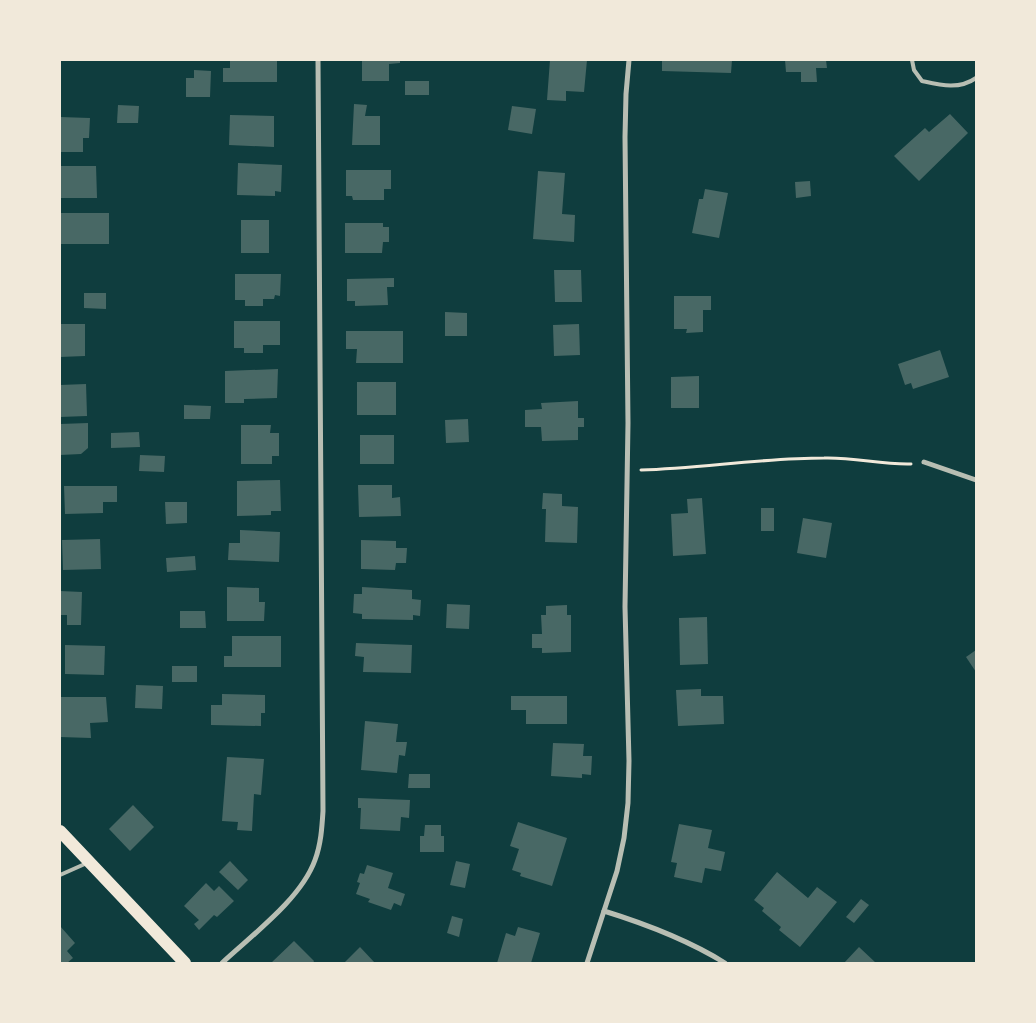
<svg xmlns="http://www.w3.org/2000/svg" width="1036" height="1023" font-family="'Public Sans',sans-serif">
<style>
.building{fill:#486865}
.lines{fill:none;stroke-linecap:round;stroke-linejoin:round}
.path{stroke:#f1e9da;stroke-width:3}
.service{stroke:#b8beb3;stroke-width:4}
.minor{stroke:#b8beb3;stroke-width:5}
.primary{stroke:#f1e9da;stroke-width:12}
</style>
<rect width="100%" height="100%" fill="#0f3d3e"/>
<g class="building">
<path d="M230,60H277V82H223V68H230Z"/>
<path d="M362,60H400V63L389,64V81H362Z"/>
<path d="M550,60H587L584,92L566,91V101L547,100Z"/>
<path d="M662,60H732L731,73L662,71Z"/>
<path d="M785,60H826L827,68H816L817,82H801V72H786Z"/>
<path d="M194,70L211,71L210,97H186V78H194Z"/>
<rect x="405" y="81" width="24" height="14"/>
<path d="M354,104L367,105L365,116H380V145H352Z"/>
<path d="M118,105L139,106L138,123H117Z"/>
<path d="M512,106L536,109L532,134L508,130Z"/>
<path d="M950,114L968,133L919,181L894,156L925,128L929,132Z"/>
<path d="M230,115L274,116V147L229,145Z"/>
<path d="M60,117L90,118L89,138H83V152H60Z"/>
<path d="M238,163L282,165L281,192L275,191V196L237,195Z"/>
<path d="M60,166H96L97,198H60Z"/>
<path d="M346,170H391V189H384V200H353L352,196H346Z"/>
<path d="M538,171L565,173L562,214L575,215L574,242L533,239Z"/>
<path d="M810,181L811,196L796,198L795,182Z"/>
<path d="M705,189L728,193L719,238L692,233L699,199H703Z"/>
<rect x="60" y="213" width="49" height="31"/>
<rect x="241" y="220" width="28" height="33"/>
<path d="M345,223H383V227H389V242H383L382,253H345Z"/>
<path d="M554,270H581L582,302H555Z"/>
<path d="M235,274H281L280,296L275,295L274,299H263V306H245V300H235Z"/>
<path d="M394,278V287H387L388,305L355,306V301H347V279Z"/>
<path d="M84,293H106V309L84,308Z"/>
<path d="M674,296H711V310H703V332L686,333L687,329H674Z"/>
<path d="M445,312L467,313V336H445Z"/>
<path d="M234,321H280V345H263V353H244V348H234Z"/>
<path d="M60,324H85V356L60,357Z"/>
<path d="M579,324L580,355L554,356L553,325Z"/>
<path d="M346,331H403V363H356L357,349H346Z"/>
<path d="M940,350L949,377L913,389L911,383L905,385L898,364Z"/>
<path d="M278,369L277,398L244,399V403H225V371Z"/>
<path d="M699,376V408H671V377Z"/>
<rect x="357" y="382" width="39" height="33"/>
<path d="M86,384L87,416L60,417V385Z"/>
<path d="M578,401V418H584V427H578V440L542,441L541,427H525V410L542,409L541,403Z"/>
<path d="M184,405L211,406L210,419H184Z"/>
<path d="M468,419L469,442L446,443L445,420Z"/>
<path d="M88,423V448L81,454L60,455V424Z"/>
<path d="M241,425H271L270,433H279V456H272V464H241Z"/>
<path d="M139,432L140,447L111,448V433Z"/>
<rect x="360" y="435" width="34" height="29"/>
<path d="M140,455L165,456L164,472L139,471Z"/>
<path d="M280,480L281,511H271V515L237,516V481Z"/>
<path d="M358,485H392V498L400,497L401,516L359,517Z"/>
<path d="M64,486H117V502H103V513L65,514Z"/>
<path d="M543,493L562,494V506L578,507L577,543L545,542L546,509H542Z"/>
<path d="M702,498L706,554L673,556L671,514L688,513L687,499Z"/>
<path d="M165,502H187V523L166,524Z"/>
<rect x="761" y="508" width="13" height="23"/>
<path d="M803,518L832,523L826,558L797,553Z"/>
<path d="M240,530L280,532L279,562L228,560L229,543H240Z"/>
<path d="M100,539L101,569L63,570L62,540Z"/>
<path d="M361,540L396,541V548H407L406,563H396L395,570L361,569Z"/>
<path d="M195,556L196,570L167,572L166,558Z"/>
<path d="M227,587L259,588V602H265L264,621H227Z"/>
<path d="M362,587L412,590V599L421,600L420,616L413,615V620L362,619V614L353,613L354,594H362Z"/>
<path d="M60,591L82,592L81,625H67V615H60Z"/>
<path d="M447,604L470,605L469,629L446,628Z"/>
<path d="M567,605V615H571V652L542,653V648H532V634H542L541,615H546V606Z"/>
<path d="M180,611H205L206,628H180Z"/>
<path d="M707,617L708,664L680,665L679,618Z"/>
<path d="M232,636H281V667H224V656H232Z"/>
<path d="M356,643L412,645L411,673L363,672L364,657L355,656Z"/>
<path d="M65,645L105,646L104,675L65,674Z"/>
<path d="M976,650V672L966,657Z"/>
<rect x="172" y="666" width="25" height="16"/>
<path d="M136,685L163,686L162,709L135,708Z"/>
<path d="M701,689V696H723L724,724L678,726L676,690Z"/>
<path d="M222,694L265,695V713H261V726L211,725V705H222Z"/>
<path d="M511,696H567V724H526V710H511Z"/>
<path d="M60,697H106L108,722L90,723L91,738L60,737Z"/>
<path d="M365,721L398,724L396,742H407L405,756L399,755L397,773L361,770Z"/>
<path d="M553,743L584,744L583,756H592L591,775L582,774V778L551,776Z"/>
<path d="M227,757L264,759L261,795L254,794L252,831L237,830L238,822L222,821Z"/>
<path d="M409,774H430V788H408Z"/>
<path d="M358,798L410,800L409,818L401,817L400,831L360,829L361,808H358Z"/>
<path d="M133,805L154,827L130,851L109,829Z"/>
<path d="M518,822L567,838L552,886L520,876L521,873L512,870L519,849L510,846Z"/>
<path d="M679,824L712,830L708,848L725,852L721,871L705,868L702,883L674,877L677,863L671,862Z"/>
<path d="M425,825H441V836H444V852H420V836H424Z"/>
<path d="M230,861L248,880L238,890L219,872Z"/>
<path d="M456,861L470,864L465,888L450,885Z"/>
<path d="M367,865L393,873L388,888L405,894L401,906L394,903L391,910L368,902L370,899L356,894L360,883L357,882L360,873L364,874Z"/>
<path d="M777,872L808,898L817,887L837,902L800,947L779,930L781,927L762,911L764,908L754,900Z"/>
<path d="M206,883L214,891L219,886L234,901L217,917L214,915L199,930L194,924L199,920L184,906Z"/>
<path d="M861,899L869,905L854,923L846,917Z"/>
<path d="M452,916L463,919L459,937L447,933Z"/>
<path d="M60,926L75,943L67,951L73,958L67,963H60Z"/>
<path d="M518,927L540,933L531,963H497L506,933L515,936Z"/>
<path d="M294,941L314,961L313,963H271Z"/>
<path d="M360,947L375,963H344Z"/>
<path d="M859,947L876,963H844Z"/>
</g>
<g class="lines">
<path class="path" d="M641,470C702,468 763,458 824,458C854,457 882,465 911,464"/>
<g class="service">
<path d="M912,60L914,70L922,81C940,85 959,90 976,78"/>
<path d="M60,875L87,863"/>
</g>
<g class="minor">
<path d="M924,462L976,480"/>
<path d="M604,911C646,924 688,940 725,963"/>
<path d="M222,963C252,935 301,899 315,860C321,844 322,827 323,811L318,60"/>
<path d="M587,963L617,871L624,838L628,803L629,761L625,607L628,423L625,137L626,94L629,60"/>
</g>
<path class="primary" d="M60,831L185,963"/>
</g>
<rect width="1036" height="1023" fill="none" stroke="#f1e9da" stroke-width="122"/>
</svg>
